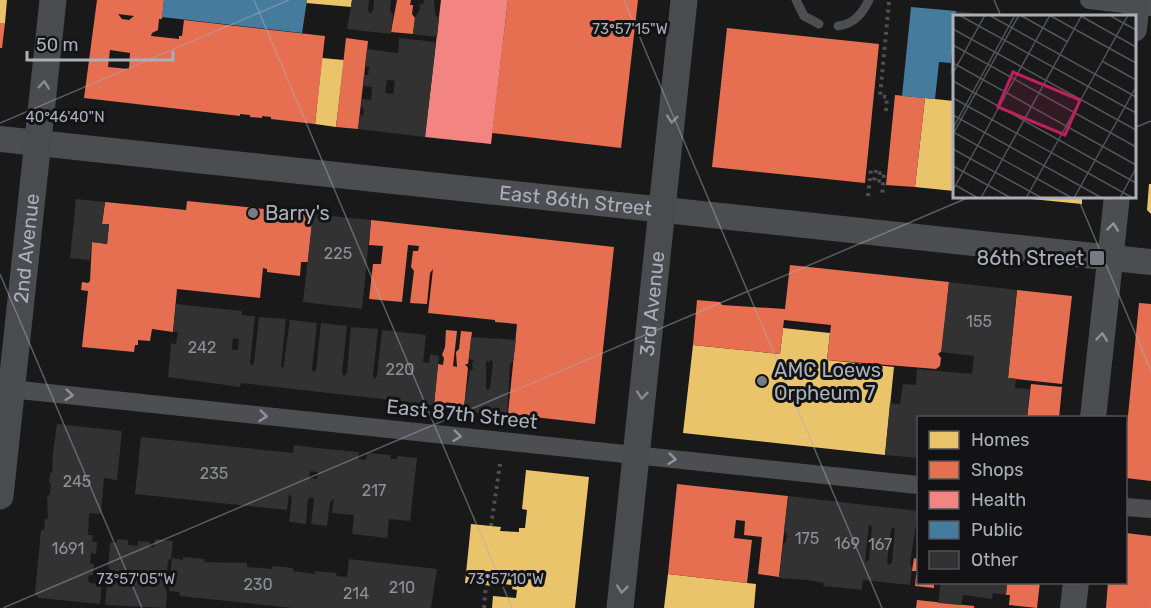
<svg xmlns="http://www.w3.org/2000/svg" width="1151" height="608" font-family="Rubik,sans-serif">
<style>
.homes{fill:#e9c46a}
.shops{fill:#e76f51;fill-rule:evenodd}
.health{fill:#f28482}
.public{fill:#457b9d}
.building{fill:#323233;fill-rule:evenodd}
.lines{fill:none;stroke-linecap:round;stroke-linejoin:round}
.path{stroke:#4f5054;stroke-width:4;stroke-dasharray:3 4.5;stroke-linecap:butt}
.service{stroke:#4d4e52;stroke-width:9}
.minor{stroke:#4d4e52;stroke-width:18}
.secondary{stroke:#4c4d50;stroke-width:26}
.primary{stroke:#4a4b4e;stroke-width:27}
.oneway{stroke:#888d94}
.oneway2{stroke:#8e929a}
.oneway3{stroke:#8e939b}
.ticks{fill:none;stroke:#aab0ba;stroke-width:1.5;stroke-opacity:0.45}
.poi-dot{fill:#777b82;stroke:#131315;stroke-width:2}
.labels{text-anchor:middle;stroke-width:6;stroke-linejoin:round;paint-order:stroke}
.number-label{font-size:16px;fill:#8c9098}
.street-label{font-size:20px;fill:#aab0ba;stroke:#131315}
.poi-label{font-size:20px;fill:#aab0ba;stroke:#131315;text-anchor:start}
.inset-road{fill:none;stroke:#535559;stroke-width:1.5}
.view{fill:#c12060;fill-opacity:0.15;stroke:#c12060;stroke-width:3}
.inset-edge{fill:none;stroke:#aab0ba;stroke-width:3}
.ticks-label{font-size:15px;text-anchor:middle;fill:#aab0ba;stroke:#131315;stroke-width:6;stroke-linejoin:round;paint-order:stroke}
</style>
<rect width="100%" height="100%" fill="#191919"/>
<g class="homes">
<path d="M0,0H7L5,23H0Z"/>
<path d="M307,0H352L351,7L306,3Z"/>
<path d="M322,58L344,60L336,127L315,124Z"/>
<path d="M925,98L954,101V191L915,187Z"/>
<path d="M1149,184H1151V214L1147,210Z"/>
<path d="M1021,196H1082V204L1021,198Z"/>
<path d="M783,328L830,333L827,360L894,367L885,455L683,433L693,345L780,354Z"/>
<path d="M526,470L589,477L575,608H492L493,596L516,598L517,590L512,589L513,585L494,583V586L465,583L471,524L501,527L500,531L519,532V528H525L527,510L522,509Z"/>
<path d="M668,574L756,584L754,608H664Z"/>
</g>
<g class="shops">
<path d="M97,0H164L162,19H159L158,30L152,33L151,36L179,39V36H182L184,20L325,36L315,124L271,119V117L262,116V118L250,117V115L240,114V116L84,98ZM118,14L134,16L129,20L122,19ZM110,50L130,53L129,69L108,67Z"/>
<path d="M397,0H411L410,5H413L412,14L415,18L413,34L391,32Z"/>
<path d="M508,0H638L621,148L492,133Z"/>
<path d="M0,23H5L2,48H0Z"/>
<path d="M727,28L879,44L865,183L712,167Z"/>
<path d="M346,38L368,41L358,129L336,127Z"/>
<path d="M895,95L925,98L915,187L886,185Z"/>
<path d="M187,201L313,214L308,262H301L300,276L267,272V269L263,268L260,298L177,289L173,332L152,329L150,341L138,340V345H135L134,352L82,347L88,291L81,290L82,282L88,283L90,281L92,242L107,244L109,224H102L105,202L186,210Z"/>
<path d="M371,220L614,247L595,424L508,414L517,324L495,322V320L428,313L433,269L430,273L427,304L410,303L414,271L411,267L413,251H418L419,246L408,245L402,302L369,299L373,264H381L383,246L369,245Z"/>
<path d="M790,265L949,282L942,351L938,354L941,358L940,366L936,369L827,360L831,325L784,320L780,354L693,345L697,300L720,302L722,305L785,309Z"/>
<path d="M1017,290L1072,296L1062,384L1008,378Z"/>
<path d="M1139,303L1151,304V481L1126,478V436Z"/>
<path d="M446,330L457,331L453,366L457,367L456,352L459,349L461,331L472,332L468,364H465L468,368L464,408L434,405L438,364L443,365L444,358L442,355L445,347Z"/>
<path d="M1031,384L1062,387L1059,418H1027Z"/>
<path d="M677,484L788,496L779,577L758,574L762,537L744,535L745,521L736,520L734,538L752,540L747,583L668,574Z"/>
<path d="M1126,533L1151,536V608H1106L1108,582H1126Z"/>
<path d="M917,553L918,571H912L914,558L916,559Z"/>
<path d="M916,575H918V582H934V588L915,586Z"/>
<path d="M1007,582H1040L1037,608L1009,605L1010,595H1006Z"/>
<path d="M917,600L974,606V608H916Z"/>
</g>
<path class="health" d="M441,0H508L491,144L425,137Z"/>
<g class="public">
<path d="M164,0H307L302,33L162,17Z"/>
<path d="M911,7L956,11L951,63L939,62L935,99L902,96Z"/>
</g>
<g class="building">
<path d="M352,0H369L368,10L370,14L373,10L374,0H391L390,11L393,15L391,34L347,29Z"/>
<path d="M424,0H434L435,14L439,19L437,37L413,34L415,17L419,12L420,4H423Z"/>
<path d="M956,11L991,15V16H956Z"/>
<path d="M399,38L436,42L425,137L358,129L360,115L363,116L364,108L361,107L362,99L371,100L372,87L363,86L364,75H368L369,67L365,66L367,49L398,53ZM387,80L395,81L393,94L385,93Z"/>
<path d="M953,46H954V74H950Z"/>
<path d="M76,199L105,202L102,224H109L107,244L92,242L90,260L70,258Z"/>
<path d="M313,214L371,220L362,309L303,302Z"/>
<path d="M949,282L1017,290L1008,378L1016,379L1015,388L1030,389L1027,418H918V458L885,455L890,403L900,404L903,384L916,385L917,369L972,374L974,356L941,352Z"/>
<path d="M176,304L242,311V315L255,316L250,363L252,366L254,363L259,317L286,319L281,366L283,369L290,320L317,323L312,369L313,372L316,370L321,323L347,326L342,373L344,376L347,373L351,327L378,329L373,376L375,379L377,376L382,330L426,335L423,362L429,363L430,354L439,356L434,405L250,384L241,383L240,387L168,377L171,343L176,344L178,332H173ZM233,338L239,339L238,350H232Z"/>
<path d="M471,337L516,340L513,362L510,364L507,416L463,411L470,370H473L472,363L474,360L469,359ZM490,359L493,362L490,388L487,390L486,387V361L490,362Z"/>
<path d="M57,424L122,431L117,480L104,478L101,514L90,513L89,515L88,535H93L92,542H97L96,554L91,553L90,563L94,564L93,575H89L88,580L90,583L102,584L100,604L39,598L35,594L41,530H44L45,518L48,519L47,495H50L51,483H49L50,473H52L53,460H52Z"/>
<path d="M141,437L293,453L294,445L317,448L359,452L358,459L366,460L367,453L391,455L390,459H397L398,456L417,458L410,521L389,519L387,538L352,534L354,515L332,513L334,499L330,502L327,526L311,524L314,500L312,497L308,499L306,524L289,522L292,498L289,494L287,510L135,494ZM310,471L318,472L317,479L309,478Z"/>
<path d="M788,496L918,511L910,564L912,568L910,585L863,580L862,590L823,586L824,583L807,580L779,578L783,545L786,541L787,535L784,531ZM869,524L872,527L869,560L865,562ZM894,527L895,529L892,562L889,565L887,562L891,529Z"/>
<path d="M117,539L128,540V545L138,546V541L150,542L149,547H154L155,539L173,541L171,559L168,561L165,589L167,592L166,608L105,605L107,583L110,581L111,570L108,567L110,543H116ZM130,569L132,573L131,583L128,585L126,583L127,572Z"/>
<path d="M183,557L205,559L204,562L247,563V567L272,569L273,566L293,568V571L315,574V571L337,573L336,576L347,577L349,559L437,569L431,608H293L179,596L180,592L169,591L172,558L183,560Z"/>
<path d="M941,582H1007L1006,595L993,593L992,599L963,595L961,605L938,603Z"/>
</g>
<g class="lines">
<g class="path">
<path d="M886,111L887,97L880,96L889,2"/>
<path d="M876,170L874,181H879L880,173H884L882,197"/>
<path d="M868,196L871,169"/>
<path d="M491,526L500,464"/>
<path d="M484,608L486,585"/>
</g>
<g class="service">
<path d="M796,0L804,16L819,24"/>
<path d="M838,26C854,24 862,14 869,0"/>
</g>
<g class="minor">
<path d="M1089,0L1151,7"/>
<path d="M1,388L918,485"/>
<path d="M1126,507L1151,509"/>
</g>
<g class="secondary">
<path d="M1134,29L1137,0"/>
<path id="s1" d="M0,139L1151,262"/>
<path d="M1093,418L1117,196"/>
<path d="M1073,608L1076,582"/>
</g>
<g class="primary">
<path id="s2" d="M0,496L53,0"/>
<path id="s3" d="M620,608L684,0"/>
</g>
</g>
<defs><path id="oneway-chevron" d="M-2-3.5L2.5 0L-2 3.5" fill="none" stroke-width="1.6" stroke-linecap="round" stroke-linejoin="round" transform="scale(1.5)"/></defs>
<g class="oneway">
<use href="#oneway-chevron" transform="translate(44 85) rotate(-84)"/>
<use href="#oneway-chevron" transform="translate(672 119) rotate(96)"/>
<use href="#oneway-chevron" transform="translate(642 395) rotate(96)"/>
<use href="#oneway-chevron" transform="translate(622 589) rotate(96)"/>
</g>
<g class="oneway2">
<use href="#oneway-chevron" transform="translate(1113 227) rotate(-84)"/>
<use href="#oneway-chevron" transform="translate(1102 337) rotate(-84)"/>
</g>
<g class="oneway3">
<use href="#oneway-chevron" transform="translate(69 395) rotate(6)"/>
<use href="#oneway-chevron" transform="translate(263 416) rotate(6)"/>
<use href="#oneway-chevron" transform="translate(457 436) rotate(6)"/>
<use href="#oneway-chevron" transform="translate(672 459) rotate(6)"/>
</g>
<path class="ticks" d="M254,0L512,608M624,0L882,608M994,0L1001,16M0,123L289,0M1134,128L1151,121M1077,196L1151,371M0,274L142,608M3,608L972,196M1150,608L1151,607"/>
<g class="poi-dot">
<circle cx="253" cy="213" r="6"/>
<rect x="1089" y="250" width="16" height="16" rx="3"/>
<circle cx="762" cy="381" r="6"/>
</g>
<g class="labels">
<g class="number-label">
<text x="338" y="259">225</text>
<text x="979" y="327">155</text>
<text x="202" y="353">242</text>
<text x="400" y="375">220</text>
<text x="214" y="479">235</text>
<text x="77" y="487">245</text>
<text x="374" y="496">217</text>
<text x="807" y="544">175</text>
<text x="847" y="549">169</text>
<text x="880" y="550">167</text>
<text x="68" y="554">1691</text>
<text x="258" y="590">230</text>
<text x="402" y="593">210</text>
<text x="356" y="599">214</text>
</g>
<g class="street-label">
<text dy="7" stroke="none"><textPath href="#s1" startOffset="579">East 86th Street</textPath></text>
<text dy="7" stroke="none"><textPath href="#s2" startOffset="249">2nd Avenue</textPath></text>
<text dy="7" stroke="none"><textPath href="#s3" startOffset="306">3rd Avenue</textPath></text>
<text transform="translate(462 414) rotate(6)" y="7">East 87th Street</text>
</g>
<g class="poi-label">
<text x="265" y="220">Barry's</text>
<text x="1084" y="265" text-anchor="end">86th Street</text>
<text x="774" y="377">AMC Loews<tspan x="774" dy="23">Orpheum 7</tspan></text>
</g>
</g>
<g transform="translate(953 15)">
<rect width="183" height="183" fill="#191919"/>
<path class="inset-road" d="M6,0L183,98M36,0L183,82M67,0L115,27M96,0L183,48M126,0L183,32M156,0L183,15M0,14L183,115M0,30L183,132M149,46L183,65M0,48L183,150M0,58L32,0M0,66L183,168M0,83L180,183M0,100L149,183M0,113L62,0M2,118L119,183M0,119L66,0M0,134L89,183M0,151L58,183M2,170L25,183M0,175L97,0M28,183L129,0M73,183L175,0M121,183L183,72M167,183L183,153"/>
<path class="view" d="M60,57L127,85L112,120L45,92Z"/>
<rect width="183" height="183" class="inset-edge"/>
</g>
<g class="ticks-label">
<text x="630" y="34">73°57'15"W</text>
<text x="65" y="122">40°46'40"N</text>
<text x="136" y="584">73°57'05"W</text>
<text x="506" y="584">73°57'10"W</text>
</g>
<rect x="917" y="416" width="210" height="168" fill="#131315" stroke="#4f5257" stroke-width="1.5"/>
<rect x="929" y="431" width="30" height="18" fill="#e9c46a" stroke="#4f5257" stroke-width="1.5"/>
<text x="971" y="446" font-size="18" fill="#aab0ba">Homes</text>
<rect x="929" y="461" width="30" height="18" fill="#e76f51" stroke="#4f5257" stroke-width="1.5"/>
<text x="971" y="476" font-size="18" fill="#aab0ba">Shops</text>
<rect x="929" y="491" width="30" height="18" fill="#f28482" stroke="#4f5257" stroke-width="1.5"/>
<text x="971" y="506" font-size="18" fill="#aab0ba">Health</text>
<rect x="929" y="521" width="30" height="18" fill="#457b9d" stroke="#4f5257" stroke-width="1.5"/>
<text x="971" y="536" font-size="18" fill="#aab0ba">Public</text>
<rect x="929" y="551" width="30" height="18" fill="#323233" stroke="#4f5257" stroke-width="1.5"/>
<text x="971" y="566" font-size="18" fill="#aab0ba">Other</text>
<path d="M27 51v9h146v-9" fill="none" stroke="#aab0ba" stroke-width="3"/>
<text x="36" y="51" font-size="18" fill="#aab0ba" stroke="#131315" stroke-width="4.5" paint-order="stroke">50 m</text>
</svg>
